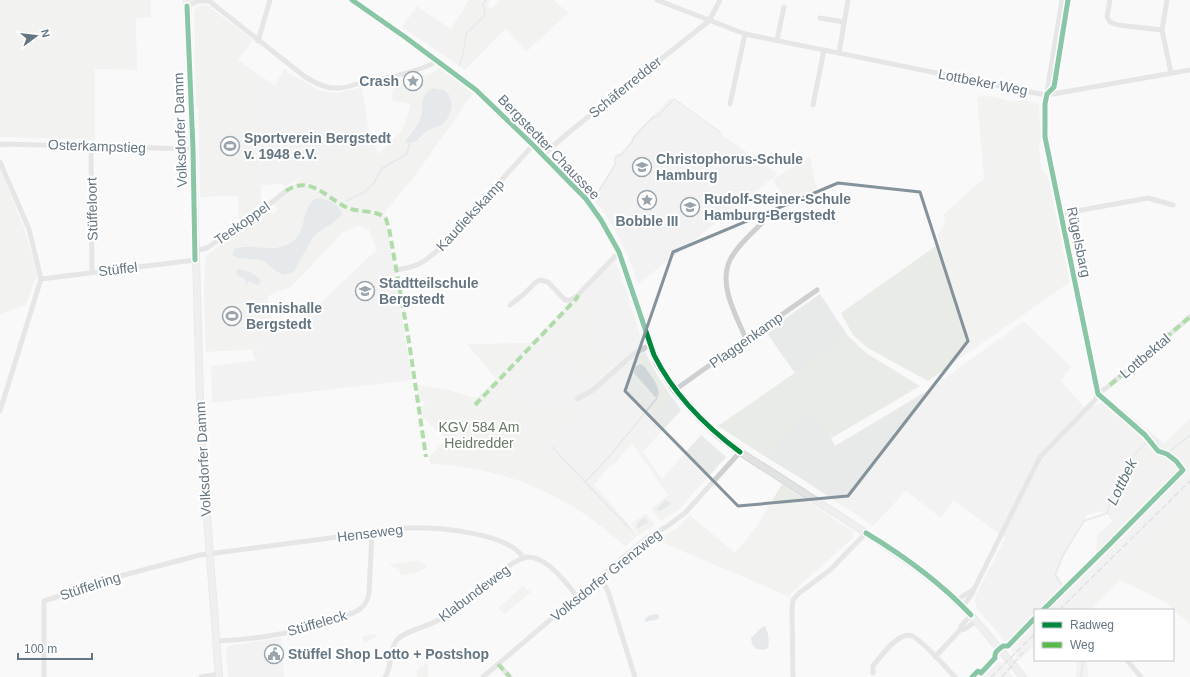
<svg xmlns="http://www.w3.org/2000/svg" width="1190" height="677" font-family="Arial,sans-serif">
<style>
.built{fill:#e8e9e9}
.green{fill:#e8ebe6;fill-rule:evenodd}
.water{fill:#ced6d9}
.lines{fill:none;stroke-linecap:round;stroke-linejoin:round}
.stream{stroke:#ced6d9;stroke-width:1.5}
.major-casing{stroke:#d5d6d7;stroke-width:8}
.minor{stroke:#cecfd0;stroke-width:5}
.major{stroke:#e1e2e2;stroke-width:6}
.rail{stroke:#c3c5c6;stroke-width:1.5;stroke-dasharray:6 3;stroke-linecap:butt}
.quiet{stroke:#58b947;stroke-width:4;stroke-dasharray:8 4;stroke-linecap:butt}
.cycleway-casing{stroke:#fff;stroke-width:8}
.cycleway{stroke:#00873e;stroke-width:5}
.marked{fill:none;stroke:#84929c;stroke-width:3;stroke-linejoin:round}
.labels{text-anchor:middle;stroke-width:4;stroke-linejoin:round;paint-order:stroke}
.poi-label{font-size:14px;font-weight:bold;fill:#657683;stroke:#fff;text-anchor:start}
.street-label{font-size:14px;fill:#657683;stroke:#fff}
.park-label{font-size:14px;fill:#687a64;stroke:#fff}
.water-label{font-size:15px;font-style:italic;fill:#60757c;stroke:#fff}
</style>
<rect width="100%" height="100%" fill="#f9f9f9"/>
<g class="built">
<path d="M417,6L451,29L437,51L402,27Z"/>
<path d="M284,68L289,74L299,78L318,90L326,92L337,93L362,87L368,127L305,172L307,173L285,187L282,184L261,185L260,106L261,85L264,78L275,86Z"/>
<path d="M670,98L778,174L638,284L629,259L620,239L607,217L593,199L614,165V158L617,153H621L631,141L633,136Z"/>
<path d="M391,249L412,380L212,403L211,366L260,360L254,359L253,350L262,349L260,335L274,333L293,329L373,253L377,251Z"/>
<path d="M615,259L628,296L645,352L641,353L628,372L654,400L587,478L550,444L577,419L567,406L557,410L531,406L511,386L549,346L590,386L615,365L601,347L586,304L581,296Z"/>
<path d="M820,294L848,336L795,373L766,332Z"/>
<path d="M1024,321L1071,367L1061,381L1084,407L1099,405L1139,440L1125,458L1104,511L1088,514L1065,554L1057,574L1065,586L1038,610H1035V612L1004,640L977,609L975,601L976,595L1005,538L953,500L941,518L906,491L873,526L802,479L766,457L807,408L822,421L835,446L930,389Z"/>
<path d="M671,396L681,410L643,452L635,440Z"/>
<path d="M701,435L726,457L681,507L662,479Z"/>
<path d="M1150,462L1166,474L1122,522L1110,509L1128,470L1140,464Z"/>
<path d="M1190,472V492L1073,610H1053Z"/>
<path d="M1035,627V645L1019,660L1011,650Z"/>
<path d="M281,638L284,677H228L226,649L231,645Z"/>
<path d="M999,661L1001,663L1003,662L1011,670L1009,673L1013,677H983Z"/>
</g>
<g class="green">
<path d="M0,0H151V18H136L137,70L95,69V140L0,137Z"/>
<path d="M469,0H491L487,5L491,9L500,0H554L568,13L526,52L506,28L465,70L437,51Z"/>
<path d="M202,5H207L253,40L238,60L264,78L261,85L260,106L261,203L239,220L238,196L200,197L198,107L196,106L194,11L197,7Z"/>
<path d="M442,66L475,91L414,177L385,212L391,249L377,251L369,230L359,226L343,232L291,287L277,292L267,297L274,333L261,335L262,349L206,352L204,296L205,257L232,235L234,238L268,212L271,215L278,210L274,204L306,173L305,172L368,127L378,154L402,130L407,118L410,104L391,100L394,82L431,74ZM433,88L445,91L451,98L441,125L432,128L420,139L407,137L418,125ZM323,199L334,203L340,208L326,228L317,233L313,237L294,272L284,275L277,272L262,260L239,246L272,248L283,246L291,242L301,233L304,224ZM238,269L247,270L258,276L248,281L245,285V279Z"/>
<path d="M984,96L995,97L1014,102L1023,99L1039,104L1041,141L1039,144L1041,169L1045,172L1048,176L1070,282L928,381L868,348L853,335L841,313L936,246L941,245L937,236L945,223L943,215L977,184L984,179L977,97Z"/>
<path d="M810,157L817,190L788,201L772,180Z"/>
<path d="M0,168L25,230L38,278L35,279L26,305L0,314Z"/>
<path d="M378,269L381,285L369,287L367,270Z"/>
<path d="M581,296L586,304L601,347L615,364L590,386L549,347L511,386L531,406L546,398L557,410L567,406L573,408L577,419L550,444L587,478L654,400L628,372L624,376L620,370L634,358L645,352L659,378L671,396L635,440L681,507L677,511L661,521L651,509L668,495L632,443L613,466L611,464L594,485L638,535L625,547C570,495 505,467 430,464L429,457L446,439L421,416L420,407L425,405L424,401L419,402L416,385L444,389L477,398L496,379L467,344L531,343L560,312ZM638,365H642L655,397L639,378Z"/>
<path d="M848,336L866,353L920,386L830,439L822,421L807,408L766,457L718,426Z"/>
<path d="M1105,395L1164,443L1190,419V472L1053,610H1038L1065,586L1096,555L1097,535L1113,521L1104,511L1125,458L1138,440L1099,405ZM1150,462L1165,474L1121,522L1110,509L1128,470L1140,464Z"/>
<path d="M782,484L854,532L853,538L788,596L656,540L677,528L690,515L735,553L757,526Z"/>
<path d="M1190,492V624L1165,602L1120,580L1090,610H1073Z"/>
<path d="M646,513L655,525L639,535L631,524Z"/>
<path d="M417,561L426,564V567C419,574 410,574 401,575L399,569L393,567L389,564Z"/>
<path d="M523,586L531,592L505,614L498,608Z"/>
<path d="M1035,612V627L1011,650L1004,640Z"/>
<path d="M375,634L376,637L364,643L362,636Z"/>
<path d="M1077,660H1087L1088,677H1076Z"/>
<path d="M428,663V677H417L416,672L420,666Z"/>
</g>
<g class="water">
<path d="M433,88C437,89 442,89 445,91C457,99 451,120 440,126C438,127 434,127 431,129C422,134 417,145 405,143C408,135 414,131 418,124C427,109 416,97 433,88Z"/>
<path d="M316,198C327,199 339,202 342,214C334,225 322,228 313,237L294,272L284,275L277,272L262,260L238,258L233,255L234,249C249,242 267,252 283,246C312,236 297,211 316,198Z"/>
<path d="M238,269C247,270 255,273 261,280L260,284L257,285L248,281L246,287L245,279L237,275L236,272Z"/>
<path d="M640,364L644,366C649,373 662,388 658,397H655L634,373L635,367Z"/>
<path d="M665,500L669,501L671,504L670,505C665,507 661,512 657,511V509Z"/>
<path d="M645,518L648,521L647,524L641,526L639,529L637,528C635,524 641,519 645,518Z"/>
<path d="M656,614L659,615V619L645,622V619L650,615Z"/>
<path d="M765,626C768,630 770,644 768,648L763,650L756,649L752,644L751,638L762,627Z"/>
</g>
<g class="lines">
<g class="stream">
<path d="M459,66L463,55L466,34L485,15L483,3L486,0"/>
<path d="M595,197L615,165V158L618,155H621L632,142L634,137L652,118L658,116L674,99L721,133"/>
<path d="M346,201L363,193L374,183L381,169L407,154L409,144"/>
<path d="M552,447L630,529"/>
<path d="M586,481L608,458L657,398"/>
<path d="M1061,585L1055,575L1063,555L1084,521L1107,513L1111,500L1120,491L1134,455L1152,437L1158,441L1159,448L1169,452L1190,435"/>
<path d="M1081,677L1083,660"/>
</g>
<defs>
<g id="major">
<path d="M187,0L193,149L201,436L219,677"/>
<path d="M352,0L405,37L476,90L533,145L586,199L601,220L619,252L654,355L658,364L675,390L699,417L719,436L740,452L871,536L924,573L943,588L971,615L1023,677"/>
</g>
</defs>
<use href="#major" class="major-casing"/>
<g class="minor">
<path d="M657,0L745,34L1040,94H1053L1190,70"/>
<path d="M1110,0L1107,17L1110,22L1118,25L1162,30"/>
<path d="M1167,0L1162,30L1171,73"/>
<path d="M187,6L198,1H209L304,76C314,82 325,89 338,88C344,88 351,86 357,84C378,80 421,72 437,61"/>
<path d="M820,18L844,22"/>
<path d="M777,40L784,7"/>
<path d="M258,41L270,0"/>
<path d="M839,53L848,0"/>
<path d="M730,104L745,34"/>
<path d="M813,105L824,50"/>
<path d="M0,145L1,144L193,149"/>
<path d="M91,146L92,272"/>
<path d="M543,155L568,133L709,21L720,0"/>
<path d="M0,162L29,229L41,279"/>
<path d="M1060,214L1148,198L1173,205"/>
<path d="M195,251L207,248L266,207L286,191"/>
<path d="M396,270C417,267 423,263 438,250L533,145"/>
<path d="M510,305L524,294L536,282L540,280L548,282L565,300H571L578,295L619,252"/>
<path d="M746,339C736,315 718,285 730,260C737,246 751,234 762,223"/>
<path d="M675,390C722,356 770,323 817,290"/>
<path d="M1098,392L1102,391L1110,385L1190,317"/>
<path d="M577,399L593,390L635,353L650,345"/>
<path d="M0,411L41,279L195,260"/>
<path d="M599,578L604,584L608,591L635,677"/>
<path d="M957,600L974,589"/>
<path d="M963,606L972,594L974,589L1040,457L1095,400L1098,394L1046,142L1045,104L1062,0"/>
<path d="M960,630L961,626L971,615"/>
<path d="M217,641C256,640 307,631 343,616C349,614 355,613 360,609C365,605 368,600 369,593L372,532"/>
<path d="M935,657L960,630L965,629L976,621"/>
<path d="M1127,660L1141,677"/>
<path d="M498,664L510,677"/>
<path d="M873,673V666C881,656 891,642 902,637C906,635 911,635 914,637C928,646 943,665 955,677"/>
<path d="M44,677V601L124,575L200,555L406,528C433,527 510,532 523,558"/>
<path d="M201,677L219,674"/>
<path d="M385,677C393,666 388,651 397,640C405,630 432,626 444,617C461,606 512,557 528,557C547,557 567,583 577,597"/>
<path d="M483,677L625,556L647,538L666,527L685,513L740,452"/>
<path d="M793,677L792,609L793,600L798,594L830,570L866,533"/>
<path d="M972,677L978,671"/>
</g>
<use href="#major" class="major"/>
<g class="rail">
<path d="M1059,610L1190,481"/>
<path d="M991,677L1035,634"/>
<path d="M1002,677L1026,649"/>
</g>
<g class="quiet">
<path d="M286,191C311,174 327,199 348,208C359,213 377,209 386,219C387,222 388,226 389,228L409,342L426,457"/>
<path d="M1110,385L1190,317"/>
<path d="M475,405L577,298L578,295"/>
<path d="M498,664L510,677"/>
</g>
<defs>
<g id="cycleway">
<path d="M352,0L405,37L476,90L533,145L586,199L601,220L619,252L654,355C674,395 705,426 740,452"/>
<path d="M187,6L193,149L195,260"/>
<path d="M866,533C904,556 941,583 971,615"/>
<path d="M1043,610L1108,546L1183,470L1176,461L1167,454L1158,451L1145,435L1098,394L1045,137V104L1047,94L1054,87L1068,0"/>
<path d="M972,677L978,671L981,673L995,658C994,652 998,650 1003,646H1008L1035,618"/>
</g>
</defs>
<use href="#cycleway" class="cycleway-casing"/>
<use href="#cycleway" class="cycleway"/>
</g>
<path d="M0 0H1190V677H0ZM838,183L920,192L968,341L848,496L738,506L625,391L673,252Z" fill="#f9f9f9" fill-opacity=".55" fill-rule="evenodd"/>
<path class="marked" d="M838,183L920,192L968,341L848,496L738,506L625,391L673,252Z"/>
<defs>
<symbol id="sight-ring" viewBox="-11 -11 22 22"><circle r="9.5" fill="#fff" stroke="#99a4ac" stroke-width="1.5"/><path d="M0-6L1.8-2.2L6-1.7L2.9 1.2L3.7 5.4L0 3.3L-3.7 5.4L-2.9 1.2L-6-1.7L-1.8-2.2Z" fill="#99a4ac"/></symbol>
<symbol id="stadium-ring" viewBox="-11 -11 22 22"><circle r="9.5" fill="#fff" stroke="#99a4ac" stroke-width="1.5"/><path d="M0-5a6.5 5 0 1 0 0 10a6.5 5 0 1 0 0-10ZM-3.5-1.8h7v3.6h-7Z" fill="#99a4ac"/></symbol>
<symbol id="school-ring" viewBox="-11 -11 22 22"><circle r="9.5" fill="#fff" stroke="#99a4ac" stroke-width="1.5"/><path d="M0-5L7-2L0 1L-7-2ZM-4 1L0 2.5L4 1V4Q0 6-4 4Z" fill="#99a4ac"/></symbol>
<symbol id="civic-ring" viewBox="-11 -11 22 22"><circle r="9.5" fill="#fff" stroke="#99a4ac" stroke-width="1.5"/><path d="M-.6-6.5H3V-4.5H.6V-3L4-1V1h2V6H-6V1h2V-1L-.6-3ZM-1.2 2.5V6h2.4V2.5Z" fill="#99a4ac"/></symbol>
</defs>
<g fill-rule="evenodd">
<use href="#sight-ring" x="402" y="70" width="22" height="22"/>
<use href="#stadium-ring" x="219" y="135" width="22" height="22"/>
<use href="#school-ring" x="631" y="156" width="22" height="22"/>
<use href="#sight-ring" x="636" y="189" width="22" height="22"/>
<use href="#school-ring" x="679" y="196" width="22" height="22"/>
<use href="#school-ring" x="354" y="280" width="22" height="22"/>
<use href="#stadium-ring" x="221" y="305" width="22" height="22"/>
<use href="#civic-ring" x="263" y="643" width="22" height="22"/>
</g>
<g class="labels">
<g class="poi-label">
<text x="399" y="86" text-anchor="end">Crash</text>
<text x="244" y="143">Sportverein Bergstedt<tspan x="244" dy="16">v. 1948 e.V.</tspan></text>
<text x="656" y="164">Christophorus-Schule<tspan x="656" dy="16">Hamburg</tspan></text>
<text x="704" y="204">Rudolf-Steiner-Schule<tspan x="704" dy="16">Hamburg-Bergstedt</tspan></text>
<text x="647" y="226" text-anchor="middle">Bobble III</text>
<text x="379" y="288">Stadtteilschule<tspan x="379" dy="16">Bergstedt</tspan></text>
<text x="246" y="313">Tennishalle<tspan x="246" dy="16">Bergstedt</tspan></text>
<text x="288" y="659">Stüffel Shop Lotto + Postshop</text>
</g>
<g class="street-label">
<text transform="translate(983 82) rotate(11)" y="5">Lottbeker Weg</text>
<text transform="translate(625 87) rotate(-39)" y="5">Schäferredder</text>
<text transform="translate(180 130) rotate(-92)" y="5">Volksdorfer Damm</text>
<text transform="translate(97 146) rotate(2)" y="5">Osterkampstieg</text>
<text transform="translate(549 147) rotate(46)" y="5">Bergstedter Chaussee</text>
<text transform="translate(92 209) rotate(-91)" y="5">Stüffeloort</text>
<text transform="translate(470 215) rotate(-47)" y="5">Kaudiekskamp</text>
<text transform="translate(242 223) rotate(-35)" y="5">Teekoppel</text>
<text transform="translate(1079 242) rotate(78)" y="5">Rügelsbarg</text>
<text transform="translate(118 269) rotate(-7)" y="5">Stüffel</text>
<text transform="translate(746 340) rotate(-35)" y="5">Plaggenkamp</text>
<text transform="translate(1145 356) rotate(-40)" y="5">Lottbektal</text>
<text transform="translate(203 459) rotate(-93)" y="5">Volksdorfer Damm</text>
<text transform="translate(370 533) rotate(-7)" y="5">Henseweg</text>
<text transform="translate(606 575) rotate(-39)" y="5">Volksdorfer Grenzweg</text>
<text transform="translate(90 586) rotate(-18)" y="5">Stüffelring</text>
<text transform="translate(474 593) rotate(-37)" y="5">Klabundeweg</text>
<text transform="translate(317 623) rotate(-16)" y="5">Stüffeleck</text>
</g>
<g class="park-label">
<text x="479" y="432">KGV 584 Am<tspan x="479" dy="16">Heidredder</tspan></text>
</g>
<g class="water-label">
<text transform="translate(1122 482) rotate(-64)" y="5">Lottbek</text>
</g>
</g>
<rect x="1034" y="609" width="140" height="52" fill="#ffffff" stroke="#c1c8cd"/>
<rect x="1042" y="622" width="20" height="6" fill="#00873e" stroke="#c1c8cd"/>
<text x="1070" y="629" font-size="12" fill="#657683">Radweg</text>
<rect x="1042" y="642" width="20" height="6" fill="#58b947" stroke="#c1c8cd"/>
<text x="1070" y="649" font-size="12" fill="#657683">Weg</text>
<g transform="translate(36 36) rotate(75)" stroke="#ffffff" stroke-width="3" paint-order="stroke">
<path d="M0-3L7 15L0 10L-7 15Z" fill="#657683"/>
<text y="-6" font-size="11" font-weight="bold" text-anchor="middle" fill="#657683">N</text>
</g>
<path d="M18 653v6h74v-6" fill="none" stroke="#657683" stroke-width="2"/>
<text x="24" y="653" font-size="12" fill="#657683" stroke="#ffffff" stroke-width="3" paint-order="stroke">100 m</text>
</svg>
